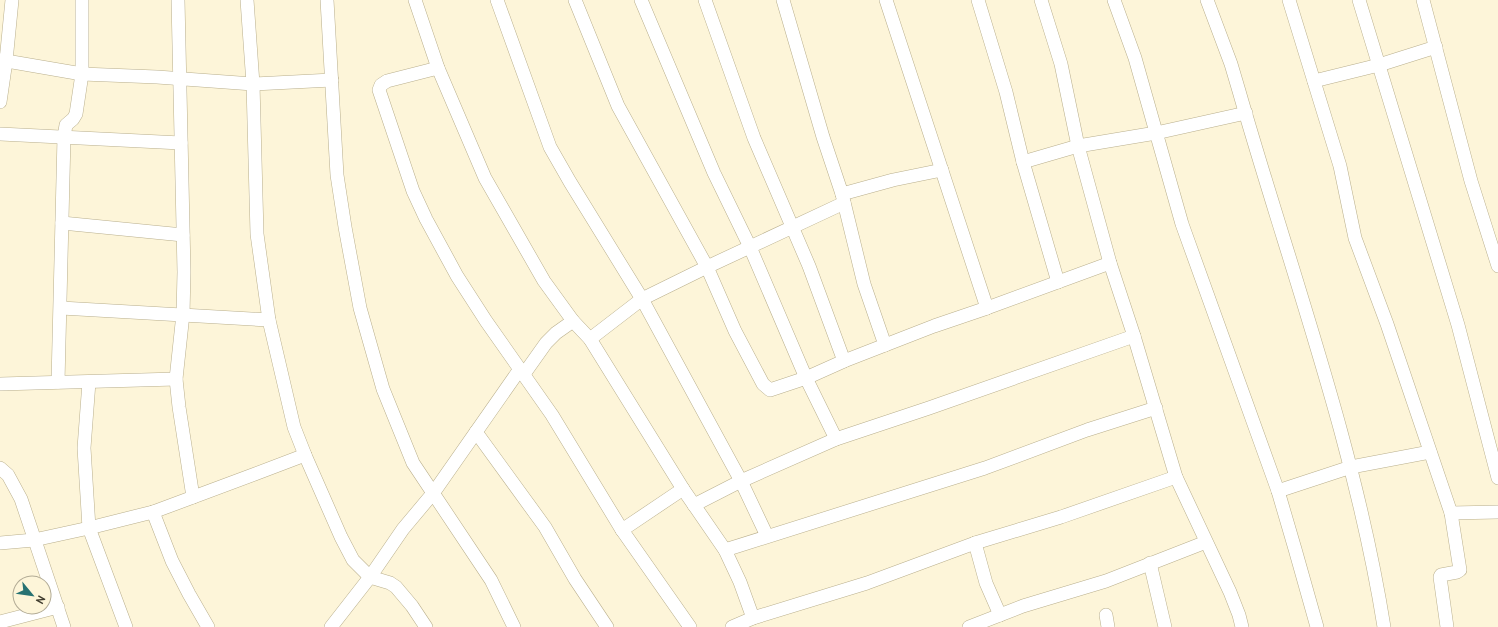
<svg xmlns="http://www.w3.org/2000/svg" width="1498" height="627" font-family="'PT Sans',sans-serif">
<style>
.lines{fill:none;stroke-linecap:round;stroke-linejoin:round}
.street-casing{stroke:#b9af8d;stroke-width:14}
.street{stroke:#fff;stroke-width:13}
</style>
<rect width="100%" height="100%" fill="#fdf5d9"/>
<g class="lines">
<defs>
<g id="street">
<path d="M178,0L184,272L183,314L176,379L179,407L193,497"/>
<path d="M247,0L253,84L257,234L269,320L294,427L305,455L341,537L353,560L370,577L390,583L396,587L412,606L426,627"/>
<path d="M327,0L337,175L345,227L360,308L383,389L413,463L491,580L514,627"/>
<path d="M415,0L438,68L485,178L544,281L573,321L590,339L683,489L725,550L740,582L753,618"/>
<path d="M497,0L550,147L570,182L642,299L741,481L767,536"/>
<path d="M575,0L618,106L707,267L735,331L763,384L770,390L806,378L844,361L934,326L987,308L1110,263"/>
<path d="M641,0L714,173L750,247L806,378L836,439"/>
<path d="M705,0L754,138L809,266L844,361"/>
<path d="M783,0L823,137L842,194L864,284L885,345"/>
<path d="M886,0L987,308"/>
<path d="M978,0L1006,92L1023,162L1058,282"/>
<path d="M1041,0L1061,64L1078,146L1110,263L1134,336L1176,477L1230,592L1239,615L1242,627"/>
<path d="M1114,0L1135,58L1182,224L1278,491L1295,549L1317,627"/>
<path d="M1207,0L1231,64L1239,91C1290,269 1355,444 1384,627"/>
<path d="M1289,0L1340,166L1355,238L1387,324L1451,513L1460,570L1457,572L1441,575L1440,577L1447,627"/>
<path d="M1359,0L1458,325L1498,478"/>
<path d="M1423,0L1471,181L1498,266"/>
<path d="M0,60L82,74L157,77L253,84L332,80"/>
<path d="M438,68L387,81L381,85L379,90L413,191L426,219L457,276L486,321L552,415L622,530L690,627"/>
<path d="M1314,81L1379,65L1436,47"/>
<path d="M0,102L6,61L12,0"/>
<path d="M0,134L181,143"/>
<path d="M1023,162L1078,146L1156,133L1246,113"/>
<path d="M842,194L893,180L942,170"/>
<path d="M62,223L183,235"/>
<path d="M61,308L269,320"/>
<path d="M590,339L642,299L707,267L844,203"/>
<path d="M524,374L546,343L556,333L573,321"/>
<path d="M58,382L64,137L66,125L73,119L76,114L82,74V0"/>
<path d="M89,382L84,448L89,528L126,627"/>
<path d="M0,384L176,379"/>
<path d="M476,432L545,527L575,579L607,627"/>
<path d="M0,468L8,475L21,499L64,627"/>
<path d="M1278,491L1351,467L1430,452"/>
<path d="M694,505L741,481L836,439L929,408L1134,336"/>
<path d="M153,512L172,561L189,594L208,627"/>
<path d="M1451,513L1498,512"/>
<path d="M622,530L683,489"/>
<path d="M0,543L34,540L89,528L153,512L255,474L305,455"/>
<path d="M975,543L986,583L1000,615"/>
<path d="M725,550L985,468L1087,430L1156,408"/>
<path d="M1150,563L1165,627"/>
<path d="M1106,615L1108,627"/>
<path d="M0,622L58,607"/>
<path d="M331,627L370,577L403,529L434,492L520,369"/>
<path d="M732,627L753,618L867,583L975,543L1061,517L1176,477"/>
<path d="M969,627L1023,606L1106,581L1206,542"/>
</g>
</defs>
<use href="#street" class="street-casing"/>
<use href="#street" class="street"/>
</g>
<g transform="translate(32 595) rotate(119)"><circle r="19" fill="#fdf5d9" stroke="#b2ab95"/>
<path d="M0-3L7 15L0 10L-7 15Z" fill="#277272"/>
<text y="-6" font-size="11" font-weight="bold" text-anchor="middle" fill="#413d2f">N</text>
</g>
</svg>
